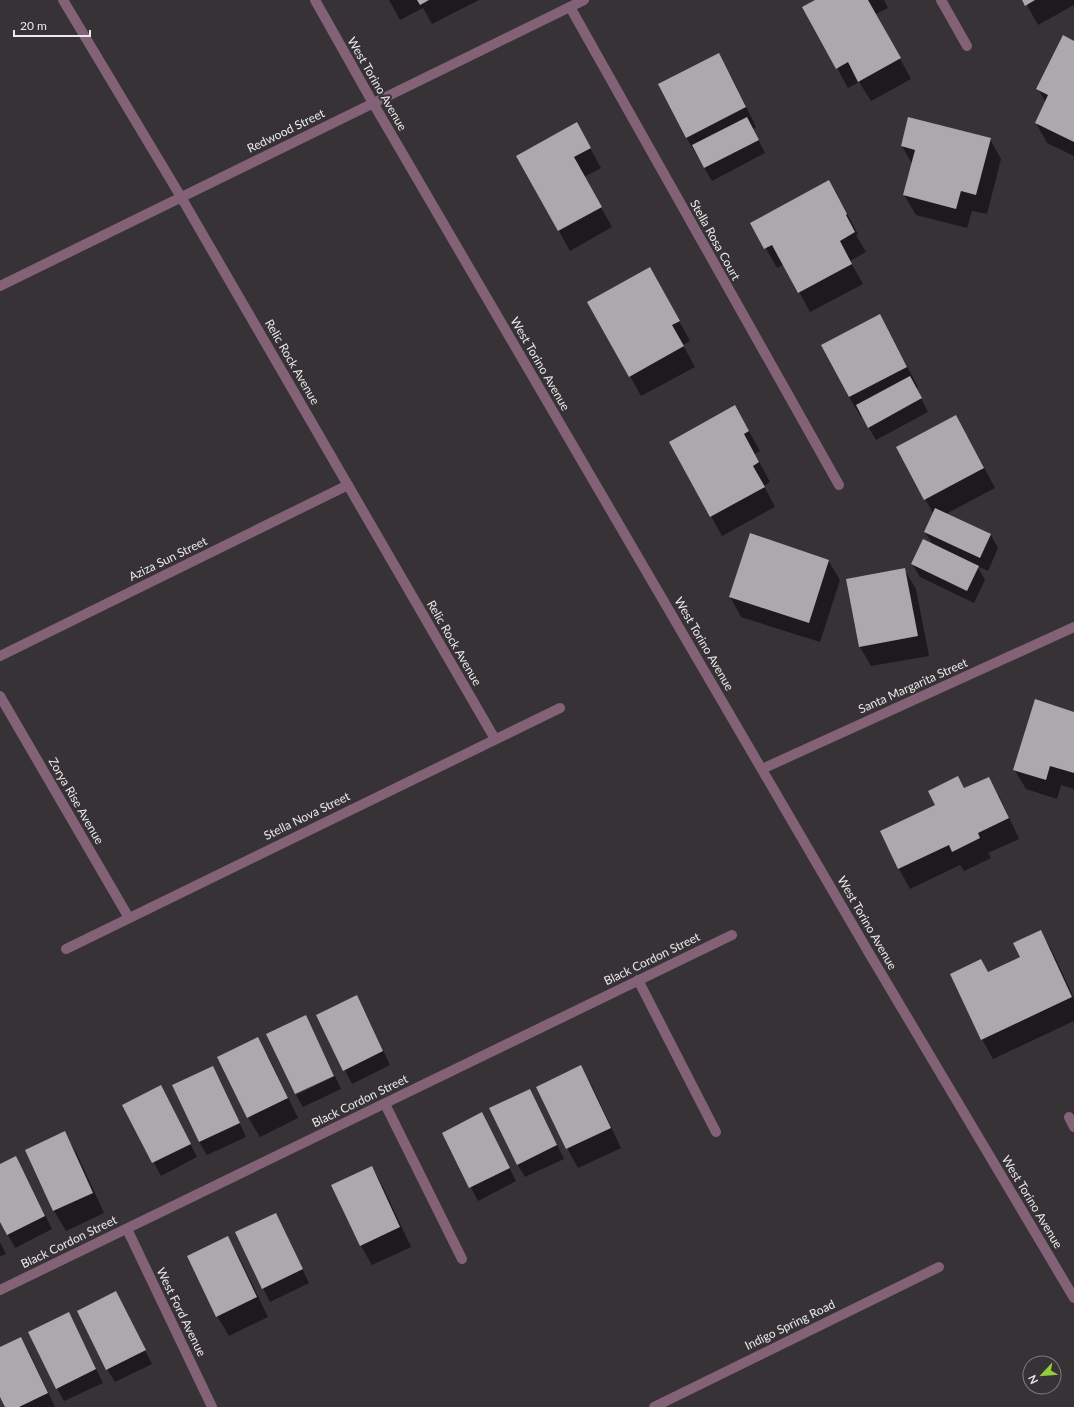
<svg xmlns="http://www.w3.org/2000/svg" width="1074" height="1407" font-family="Lato,sans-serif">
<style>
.shadow{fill:#0007}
.building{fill:#ada8ab}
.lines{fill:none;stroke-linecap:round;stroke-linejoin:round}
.minor{stroke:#836278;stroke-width:10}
.labels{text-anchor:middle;stroke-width:4;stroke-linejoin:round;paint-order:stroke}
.street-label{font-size:12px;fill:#ece9eb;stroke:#363235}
</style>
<rect width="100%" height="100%" fill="#363235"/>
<g class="shadow">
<path d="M389,0H479L432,24L423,8L400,20Z"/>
<path d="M818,0H884L888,8L876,14L911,79L871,101L859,82L848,88L837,68Z"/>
<path d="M1024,0H1074V5L1038,25Z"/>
<path d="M1074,42V156L1047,143L1036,123L1046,103L1038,89Z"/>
<path d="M730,74L756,127L753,129L765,153L712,181L686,137Z"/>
<path d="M909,118L990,139L1001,159L987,214L972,211L967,228L916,215L904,195L912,164L902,146Z"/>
<path d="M588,144L601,168L584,177L612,227L570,251L518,156Z"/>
<path d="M840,201L858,234L856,235L866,252L850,261L863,284L810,312L784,264L777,268L752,223Z"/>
<path d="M661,288L690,341L683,345L695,367L641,396L630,376Z"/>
<path d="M880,315L918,387L916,388L928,412L876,440L862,416L861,417L849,397L823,345Z"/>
<path d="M746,426L760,451L755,454L770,482L764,486L775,507L722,536L711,516Z"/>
<path d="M967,436L995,488L946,514L991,535L998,548L988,571L977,566L985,580L974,603L920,577L912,564L933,545L925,532L933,513L925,499Z"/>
<path d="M828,560L840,580L820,642L741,617L730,597Z"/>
<path d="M904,569L916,589L929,656L871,666L860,647Z"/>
<path d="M1074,713V789L1061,785L1057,799L1026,789L1014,769Z"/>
<path d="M958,777L965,789L988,778L1000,798L1019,839L988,853L991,858L964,871L960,865L910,889L899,869L881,832L936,805Z"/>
<path d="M1041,932L1052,951L1074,998V1021L993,1059L982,1039L988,973L1022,958Z"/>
<path d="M364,1010L390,1065L352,1084L317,1016Z"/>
<path d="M306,1017L334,1075L295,1093Z"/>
<path d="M257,1039L269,1058L298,1118L260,1137L248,1117Z"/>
<path d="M580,1066L592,1086L621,1148L578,1168L567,1148Z"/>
<path d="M212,1067L220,1080L246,1137L207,1155L199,1142L173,1085Z"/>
<path d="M335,1076L341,1089L303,1107L296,1095Z"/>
<path d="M530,1090L564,1159L525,1177L517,1164Z"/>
<path d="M168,1100L197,1157L161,1176L124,1105Z"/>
<path d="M489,1127L516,1181L478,1201L443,1133Z"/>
<path d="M64,1133L76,1152L104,1213L66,1231L54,1211L26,1150Z"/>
<path d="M0,1165L23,1171L52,1229L15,1248L0,1220Z"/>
<path d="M372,1167L383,1187L411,1247L372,1265L361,1246Z"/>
<path d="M283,1228L309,1283L270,1302L263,1288Z"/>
<path d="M228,1238L239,1257L268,1317L229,1336L217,1316Z"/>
<path d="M0,1242L6,1254L0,1256Z"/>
<path d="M116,1293L152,1364L115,1382L107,1369Z"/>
<path d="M69,1314L103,1383L64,1401L57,1388Z"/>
<path d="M21,1338L29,1352L55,1407H6L0,1395V1348Z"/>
</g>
<g class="building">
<path d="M417,0H429L420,5Z"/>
<path d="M815,0H868L901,58L858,82L848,62L836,69L802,7Z"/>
<path d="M1022,0H1035L1025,6Z"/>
<path d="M1063,35L1074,41V142L1035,123L1048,95L1036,89Z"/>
<path d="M719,53L746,107L686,138L658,84Z"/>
<path d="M747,117L759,140L704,168L692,145Z"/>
<path d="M908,117L991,138L976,195L961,191L956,209L903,195L915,150L901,146Z"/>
<path d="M577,122L591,148L574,157L602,207L558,231L516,156Z"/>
<path d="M829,180L847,214L846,215L855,232L840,241L852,264L798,293L772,245L764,249L750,223Z"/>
<path d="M650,267L680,321L672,325L684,346L629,377L587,302Z"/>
<path d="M880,314L907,367L849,397L821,345Z"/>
<path d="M910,376L922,398L868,428L856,405Z"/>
<path d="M735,405L749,431L744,434L759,462L753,466L765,487L710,517L669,442Z"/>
<path d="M956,415L984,468L924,500L896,447Z"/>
<path d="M935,508L991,534L980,558L924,532Z"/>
<path d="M750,533L829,560L809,623L729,597Z"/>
<path d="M923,539L979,566L967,591L911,564Z"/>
<path d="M905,568L918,636L859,647L846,579Z"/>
<path d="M1035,699L1074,712V773L1050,766L1046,780L1013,770Z"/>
<path d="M958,776L964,788L989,777L1009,818L978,833L980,838L952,852L949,845L898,869L880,831L935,805L928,791Z"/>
<path d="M1041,930L1072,997L981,1040L950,974L981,959L988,972L1020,957L1013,943Z"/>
<path d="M357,995L383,1051L343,1071L316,1015Z"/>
<path d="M306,1015L334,1076L295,1094L266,1034Z"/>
<path d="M258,1037L288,1098L247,1118L217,1057Z"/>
<path d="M581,1065L611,1128L566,1149L536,1087Z"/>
<path d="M213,1066L240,1123L199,1142L172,1085Z"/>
<path d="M161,1085L191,1144L152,1163L122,1105Z"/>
<path d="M530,1089L557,1145L517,1165L489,1108Z"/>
<path d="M482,1112L510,1168L469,1188L442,1133Z"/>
<path d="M65,1131L93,1193L53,1211L25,1150Z"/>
<path d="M16,1156L45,1216L7,1235L0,1222V1164Z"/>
<path d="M372,1166L400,1227L360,1246L331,1185Z"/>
<path d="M276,1213L303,1269L262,1289L235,1232Z"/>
<path d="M228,1236L257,1297L216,1317L187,1256Z"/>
<path d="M116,1291L146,1350L106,1370L77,1311Z"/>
<path d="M69,1312L96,1369L56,1389L28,1332Z"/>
<path d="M21,1337L48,1393L19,1407H5L0,1397V1347Z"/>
</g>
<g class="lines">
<g class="minor">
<path d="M63,0L181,197L495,739"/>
<path d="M315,0L373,103L869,953L1074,1298"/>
<path d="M941,0L967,46"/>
<path d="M570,7L839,485"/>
<path d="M0,286L584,0"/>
<path d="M0,656L348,485"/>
<path d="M0,696L129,918"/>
<path d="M762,769L1074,627"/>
<path d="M66,949L560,708"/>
<path d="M638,980L716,1132"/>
<path d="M385,1104L462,1259"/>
<path d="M1069,1117L1074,1127"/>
<path d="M127,1229L212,1407"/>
<path d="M0,1290L732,935"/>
<path d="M654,1407L939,1267"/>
</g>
</g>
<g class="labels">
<g class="street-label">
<text transform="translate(377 84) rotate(60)" y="4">West Torino Avenue</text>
<text transform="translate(286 131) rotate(-26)" y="4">Redwood Street</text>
<text transform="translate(715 240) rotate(61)" y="4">Stella Rosa Court</text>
<text transform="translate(292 362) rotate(60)" y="4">Relic Rock Avenue</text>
<text transform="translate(540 364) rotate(60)" y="4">West Torino Avenue</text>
<text transform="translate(168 559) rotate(-26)" y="4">Aziza Sun Street</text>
<text transform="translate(454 643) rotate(60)" y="4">Relic Rock Avenue</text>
<text transform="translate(704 644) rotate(60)" y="4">West Torino Avenue</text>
<text transform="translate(913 686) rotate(-24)" y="4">Santa Margarita Street</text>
<text transform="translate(76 801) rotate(60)" y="4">Zorya Rise Avenue</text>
<text transform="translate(307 816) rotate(-26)" y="4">Stella Nova Street</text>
<text transform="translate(867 923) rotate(60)" y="4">West Torino Avenue</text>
<text transform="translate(652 959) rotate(-26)" y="4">Black Cordon Street</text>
<text transform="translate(360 1101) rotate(-26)" y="4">Black Cordon Street</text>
<text transform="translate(1032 1202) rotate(59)" y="4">West Torino Avenue</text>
<text transform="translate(69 1242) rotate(-26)" y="4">Black Cordon Street</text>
<text transform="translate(181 1312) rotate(64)" y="4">West Ford Avenue</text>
<text transform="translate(790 1325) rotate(-26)" y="4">Indigo Spring Road</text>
</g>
</g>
<g transform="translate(1042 1375) rotate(244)"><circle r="19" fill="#363235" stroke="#7f7b7e"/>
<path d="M0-3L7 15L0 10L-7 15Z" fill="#93cc3d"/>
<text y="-6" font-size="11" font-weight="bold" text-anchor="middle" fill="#ece9eb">N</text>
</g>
<path d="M14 30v6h76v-6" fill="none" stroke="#ece9eb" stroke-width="2"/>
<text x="20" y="30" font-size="12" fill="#ece9eb" stroke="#363235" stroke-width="3" paint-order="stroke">20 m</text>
</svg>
